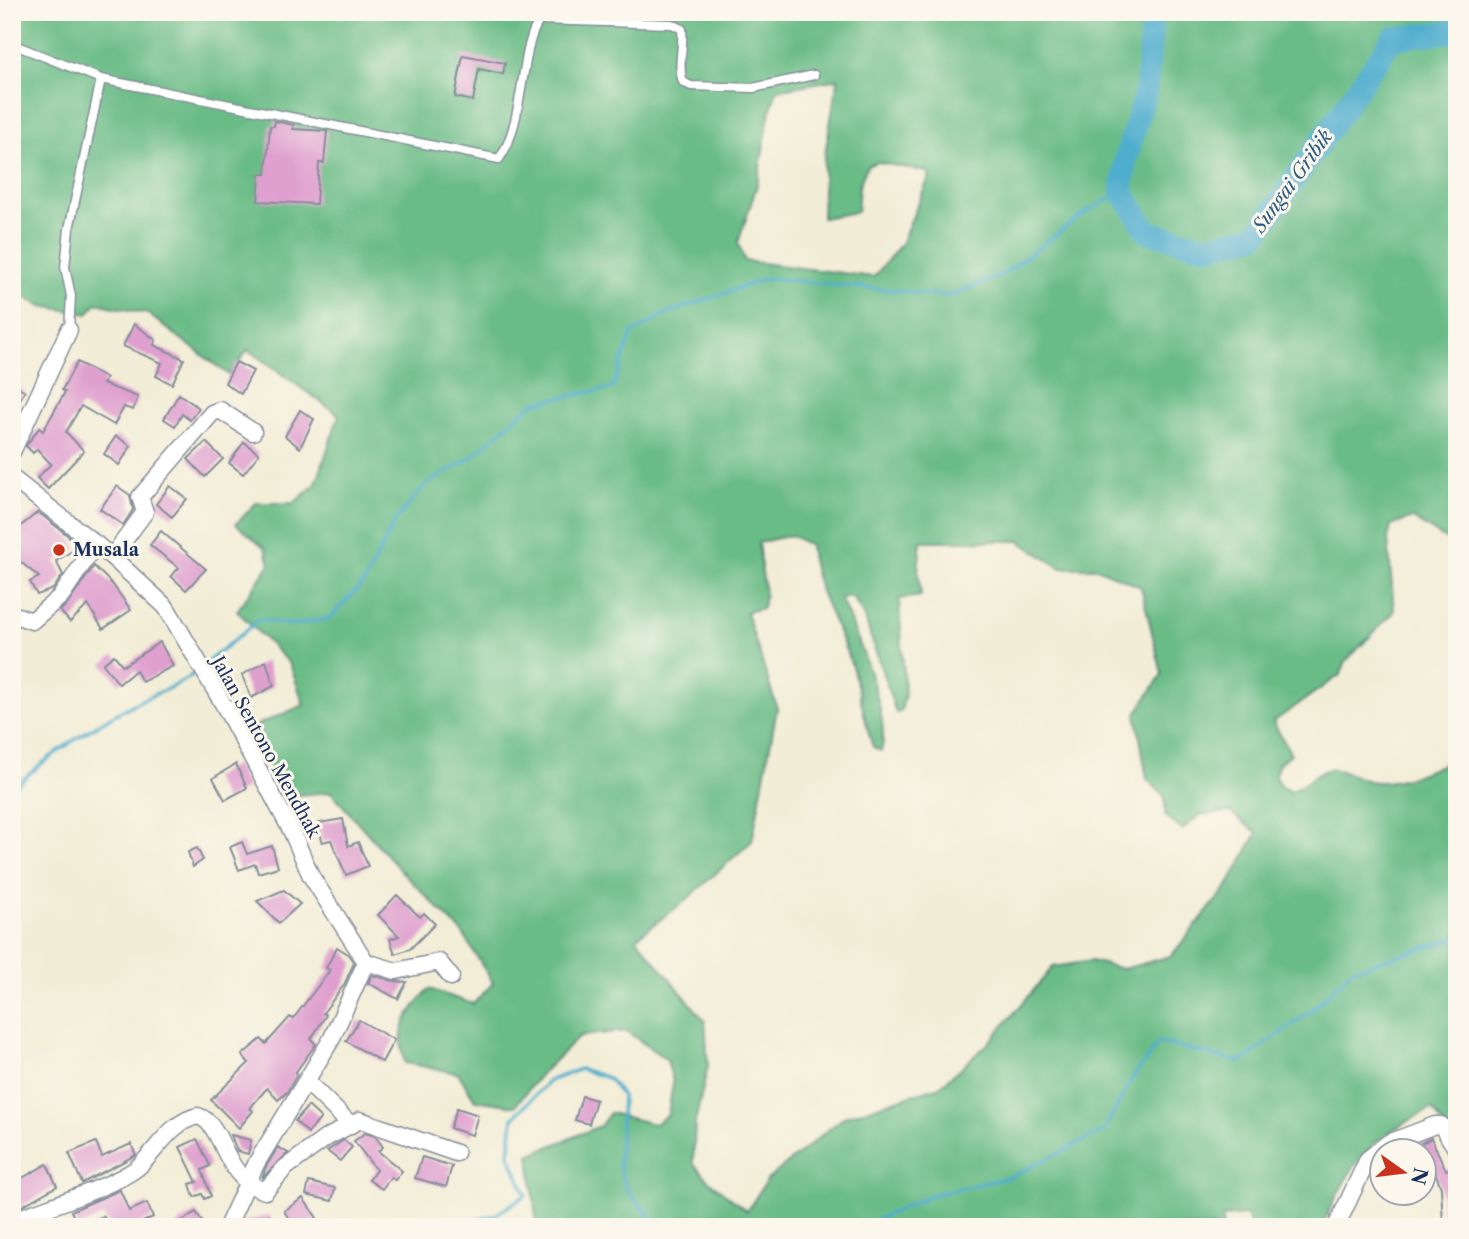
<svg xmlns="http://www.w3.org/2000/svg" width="1469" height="1239" font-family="'Libre Caslon Text',serif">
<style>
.forest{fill:#6bbc87;stroke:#437672;stroke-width:2;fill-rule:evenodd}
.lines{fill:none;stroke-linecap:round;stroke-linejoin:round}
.stream{stroke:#4fadce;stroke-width:3.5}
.river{stroke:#4fadce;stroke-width:23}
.building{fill:#df9fcf}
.service-casing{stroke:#868e9a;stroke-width:11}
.minor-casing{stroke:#868e9a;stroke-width:19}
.service{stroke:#fff;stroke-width:8}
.minor{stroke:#fff;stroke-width:16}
.poi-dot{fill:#c8321e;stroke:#fbf7ec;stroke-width:2.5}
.labels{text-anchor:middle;stroke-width:6;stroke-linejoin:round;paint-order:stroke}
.poi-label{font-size:18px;font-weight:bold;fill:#1b2f5e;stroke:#fbf7ec;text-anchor:start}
.street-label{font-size:18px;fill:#1b2f5e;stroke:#fbf7ec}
.water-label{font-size:19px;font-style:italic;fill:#2d5b85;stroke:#fbf7ec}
</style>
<rect width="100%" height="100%" fill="#fbf7ec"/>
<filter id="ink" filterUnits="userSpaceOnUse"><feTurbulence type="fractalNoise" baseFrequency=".0143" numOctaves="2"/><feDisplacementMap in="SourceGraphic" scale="14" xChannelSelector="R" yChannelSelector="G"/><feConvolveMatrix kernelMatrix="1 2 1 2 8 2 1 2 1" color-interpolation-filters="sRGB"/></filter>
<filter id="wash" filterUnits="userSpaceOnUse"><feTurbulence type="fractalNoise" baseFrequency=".00686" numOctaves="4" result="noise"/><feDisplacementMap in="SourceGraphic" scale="28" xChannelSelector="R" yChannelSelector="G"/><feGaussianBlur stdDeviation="1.57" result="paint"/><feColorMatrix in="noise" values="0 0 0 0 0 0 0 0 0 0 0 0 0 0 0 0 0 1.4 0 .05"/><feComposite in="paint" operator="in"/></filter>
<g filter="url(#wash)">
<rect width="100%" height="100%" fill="#f2edd6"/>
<path class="forest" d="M12,12H1457V546L1412,518L1391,526L1388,539L1394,612L1346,661L1341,674L1273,722L1291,754L1279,763L1275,775L1280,786L1290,791C1305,787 1318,769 1332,769C1344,770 1357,778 1369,781C1398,786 1432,770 1457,757V1143L1432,1109C1363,1141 1354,1161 1321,1227H1251L1247,1215L1223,1217V1227H537L529,1155L600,1126L610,1113L654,1124L668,1115L673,1082L667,1060L626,1031L580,1036L540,1075L515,1106L475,1100L458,1073L405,1063C395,1030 407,1014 429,989L473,1004L493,983L462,932L402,872L331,792L286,796L250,728L304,705L290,664L237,611L270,564L265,548L236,524L256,503H294L316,484L339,415L248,350L229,375L148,314L96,303L88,314L42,306L12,291ZM838,79L824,159L822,218L857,212L859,186L867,166L877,162L928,172L929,178L901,244L874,277L745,261L738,243L757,185L769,115L777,90ZM791,535L810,546C814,587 835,620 849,658C860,687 863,718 873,747L881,751C892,718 855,630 840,598L852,596L864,616L896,713L901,711L905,695L899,599L921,596L918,571L921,541H1019L1061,568H1097L1141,587L1162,674L1136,714L1147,779L1165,797V816L1182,830L1200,815L1230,812L1257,833L1228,886L1171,956L1123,969L1091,961L1053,967L989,1043L940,1086L844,1117L767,1180L747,1211L709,1181L693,1163L695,1122L708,1066L705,1021L636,938L685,901L752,841L777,708L746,612L763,608L765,594L758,543Z"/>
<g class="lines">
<g class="stream">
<path d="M206,663L260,619L289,625L329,619L365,581L395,521L425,485L469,459L533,403L613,388L632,333L668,313L767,278L949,296L1002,275L1085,213L1122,192"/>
<path d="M12,789C50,754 91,727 136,703C158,692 178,687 197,671"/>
<path d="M447,1227L495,1215L526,1195L509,1154L513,1118L549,1081L580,1069L608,1078L622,1096L619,1166L627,1190L659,1227"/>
<path d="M860,1227L931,1195L1010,1177L1104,1131L1130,1082L1159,1042L1240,1062L1310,1012L1353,969L1457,938"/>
</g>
<path class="river" d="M1153,12L1146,90L1126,158L1122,192L1148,232L1206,247L1256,235L1393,38L1457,31"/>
</g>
<g id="blocks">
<g class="building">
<path d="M463,55L505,63L503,74L479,69L473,101L455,97Z"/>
<path d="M275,121L294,125L293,129L327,131L324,163H319L316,204L258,201L260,174H266L270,126H274Z"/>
<path d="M134,324L156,340L154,345L184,359L172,384L156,376L162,363L123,346Z"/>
<path d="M77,362L106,378L103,384L138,397L133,410L124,407L114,425L81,406L66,432L84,451L48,489L37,478L51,464L37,449L33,453L26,446L39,428L43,431L65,392L62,390Z"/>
<path d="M236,362L253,371L241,394L225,383Z"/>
<path d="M12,383L25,391L12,411Z"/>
<path d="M179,394L199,408L190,420L182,414L175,426L164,419Z"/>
<path d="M300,410L314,419L300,448L285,436Z"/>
<path d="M116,436L131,446L119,465L104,454Z"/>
<path d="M206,442L223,459L205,477L188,459Z"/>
<path d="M244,442L259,454L243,474L229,463Z"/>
<path d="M117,486L130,495L133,510L123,525L100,509Z"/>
<path d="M170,486L187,499L172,517L156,504Z"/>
<path d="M38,512L71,538L77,548L56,561L63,575L53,589L37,595L30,582L39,577L12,555V517L21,526Z"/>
<path d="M161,531L206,569L186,590L171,576L179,568L150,545Z"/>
<path d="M94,566L113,585L131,610L103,629L88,605L70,622L60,611L69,602Z"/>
<path d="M160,642L173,666L142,682L136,670L119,684L103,664L114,655L123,666Z"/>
<path d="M266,661L274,686L251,698L242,675Z"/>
<path d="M236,764L247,788L225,800L213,778Z"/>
<path d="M343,819L348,846L358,842L368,866L346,875L331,840L322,842L319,823Z"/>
<path d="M242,842L247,854L272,846L278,867L258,873L255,864L239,870L230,847Z"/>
<path d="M197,848L203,860L193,867L188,852Z"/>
<path d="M284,890L300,904L279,923L257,901Z"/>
<path d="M397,895L420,917L424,913L435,924L410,949L395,954L390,939L399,936L378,915Z"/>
<path d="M337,947L348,954L354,963L344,985L323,1013L326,1015L311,1039L316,1044L295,1073L297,1075L287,1092L278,1100L267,1088L250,1108L253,1111L239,1128L211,1100L249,1063L242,1055L261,1039L266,1044L290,1017L293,1019L330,970L326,968Z"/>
<path d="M372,975L393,981L407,982L398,999L368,983Z"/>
<path d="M359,1020L394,1040L382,1062L346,1041Z"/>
<path d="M582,1096L596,1100L589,1124L575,1120Z"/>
<path d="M308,1106L321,1118L308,1133L295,1121Z"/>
<path d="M457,1108L478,1115L472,1135L450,1128Z"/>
<path d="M365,1133L375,1136L383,1147L378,1151L402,1171L395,1180L391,1177L382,1189L369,1180L376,1170L354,1141Z"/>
<path d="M231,1135L251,1140L248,1154L237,1151Z"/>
<path d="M1431,1138L1446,1170L1453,1167L1457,1181V1227H1446L1443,1223L1441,1188L1430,1157L1424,1160V1152L1418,1145Z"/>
<path d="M197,1139L210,1166L202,1170L211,1196L205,1199L202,1194L194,1197L190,1184L197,1182L180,1147Z"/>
<path d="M344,1140L352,1147L340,1161L327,1151Z"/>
<path d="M96,1142L102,1157L131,1144L136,1155L82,1183L69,1153Z"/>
<path d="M278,1147L288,1153L262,1178L266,1167Z"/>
<path d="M422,1157L452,1166L446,1187L415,1178Z"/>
<path d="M47,1164L57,1186L20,1207L12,1184Z"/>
<path d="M309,1182L335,1188L332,1201L306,1195Z"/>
<path d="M120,1190L129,1211L147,1203L153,1217L139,1224L141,1227H111L103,1216L78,1227L71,1211Z"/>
<path d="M303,1198L317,1218L304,1227H294L284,1211Z"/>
<path d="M196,1212L206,1227H173Z"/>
<path d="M269,1215L272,1227H239L241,1222Z"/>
</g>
</g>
</g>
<g filter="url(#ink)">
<use href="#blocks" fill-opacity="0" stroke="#868e9a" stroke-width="2"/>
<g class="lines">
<defs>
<g id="service">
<path d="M12,44L101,79"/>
<path d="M69,330L71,296L65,267L69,229L101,79L499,159C525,125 520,43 540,20L672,24L682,29C684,46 677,66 683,82L691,86L753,88L814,75"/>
<path d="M1441,1125L1457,1128"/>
</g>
<g id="minor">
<path d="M12,452L69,330"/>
<path d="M12,478L112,557L166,607L225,707L292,832L311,876L366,962L331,1040L257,1162L227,1227"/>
<path d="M112,557L145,512L140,497L212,413L220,410L253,432"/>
<path d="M12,614L32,621L61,596L96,544"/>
<path d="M366,962L396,971L439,962L451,977"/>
<path d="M307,1082L350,1124"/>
<path d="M12,1221C44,1208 112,1187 137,1168C157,1151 170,1122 198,1116C226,1125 221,1178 265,1191L285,1168L326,1138L360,1120L456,1153"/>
<path d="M1336,1227L1368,1159L1388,1143L1435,1125H1441L1457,1150"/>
</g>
</defs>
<use href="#service" class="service-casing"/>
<use href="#minor" class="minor-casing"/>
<use href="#service" class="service"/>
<use href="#minor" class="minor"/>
</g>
</g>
<circle class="poi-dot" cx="59" cy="550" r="7"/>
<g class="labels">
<g class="poi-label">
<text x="73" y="556">Musala</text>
</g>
<g class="street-label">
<text transform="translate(266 747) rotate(61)" y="6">Jalan Sentono Mendhak</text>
</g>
<g class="water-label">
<text transform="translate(1292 181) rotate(-54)" y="7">Sungai Gribik</text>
</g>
</g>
<rect width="1469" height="1239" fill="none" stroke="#fbf7ec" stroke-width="42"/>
<g transform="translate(1403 1172) rotate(104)"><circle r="33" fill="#fbf7ec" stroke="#a1a7b3" stroke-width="2"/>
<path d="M0-5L12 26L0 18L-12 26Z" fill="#c8321e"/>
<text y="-10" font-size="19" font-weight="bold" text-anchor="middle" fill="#1b2f5e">N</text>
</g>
</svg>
